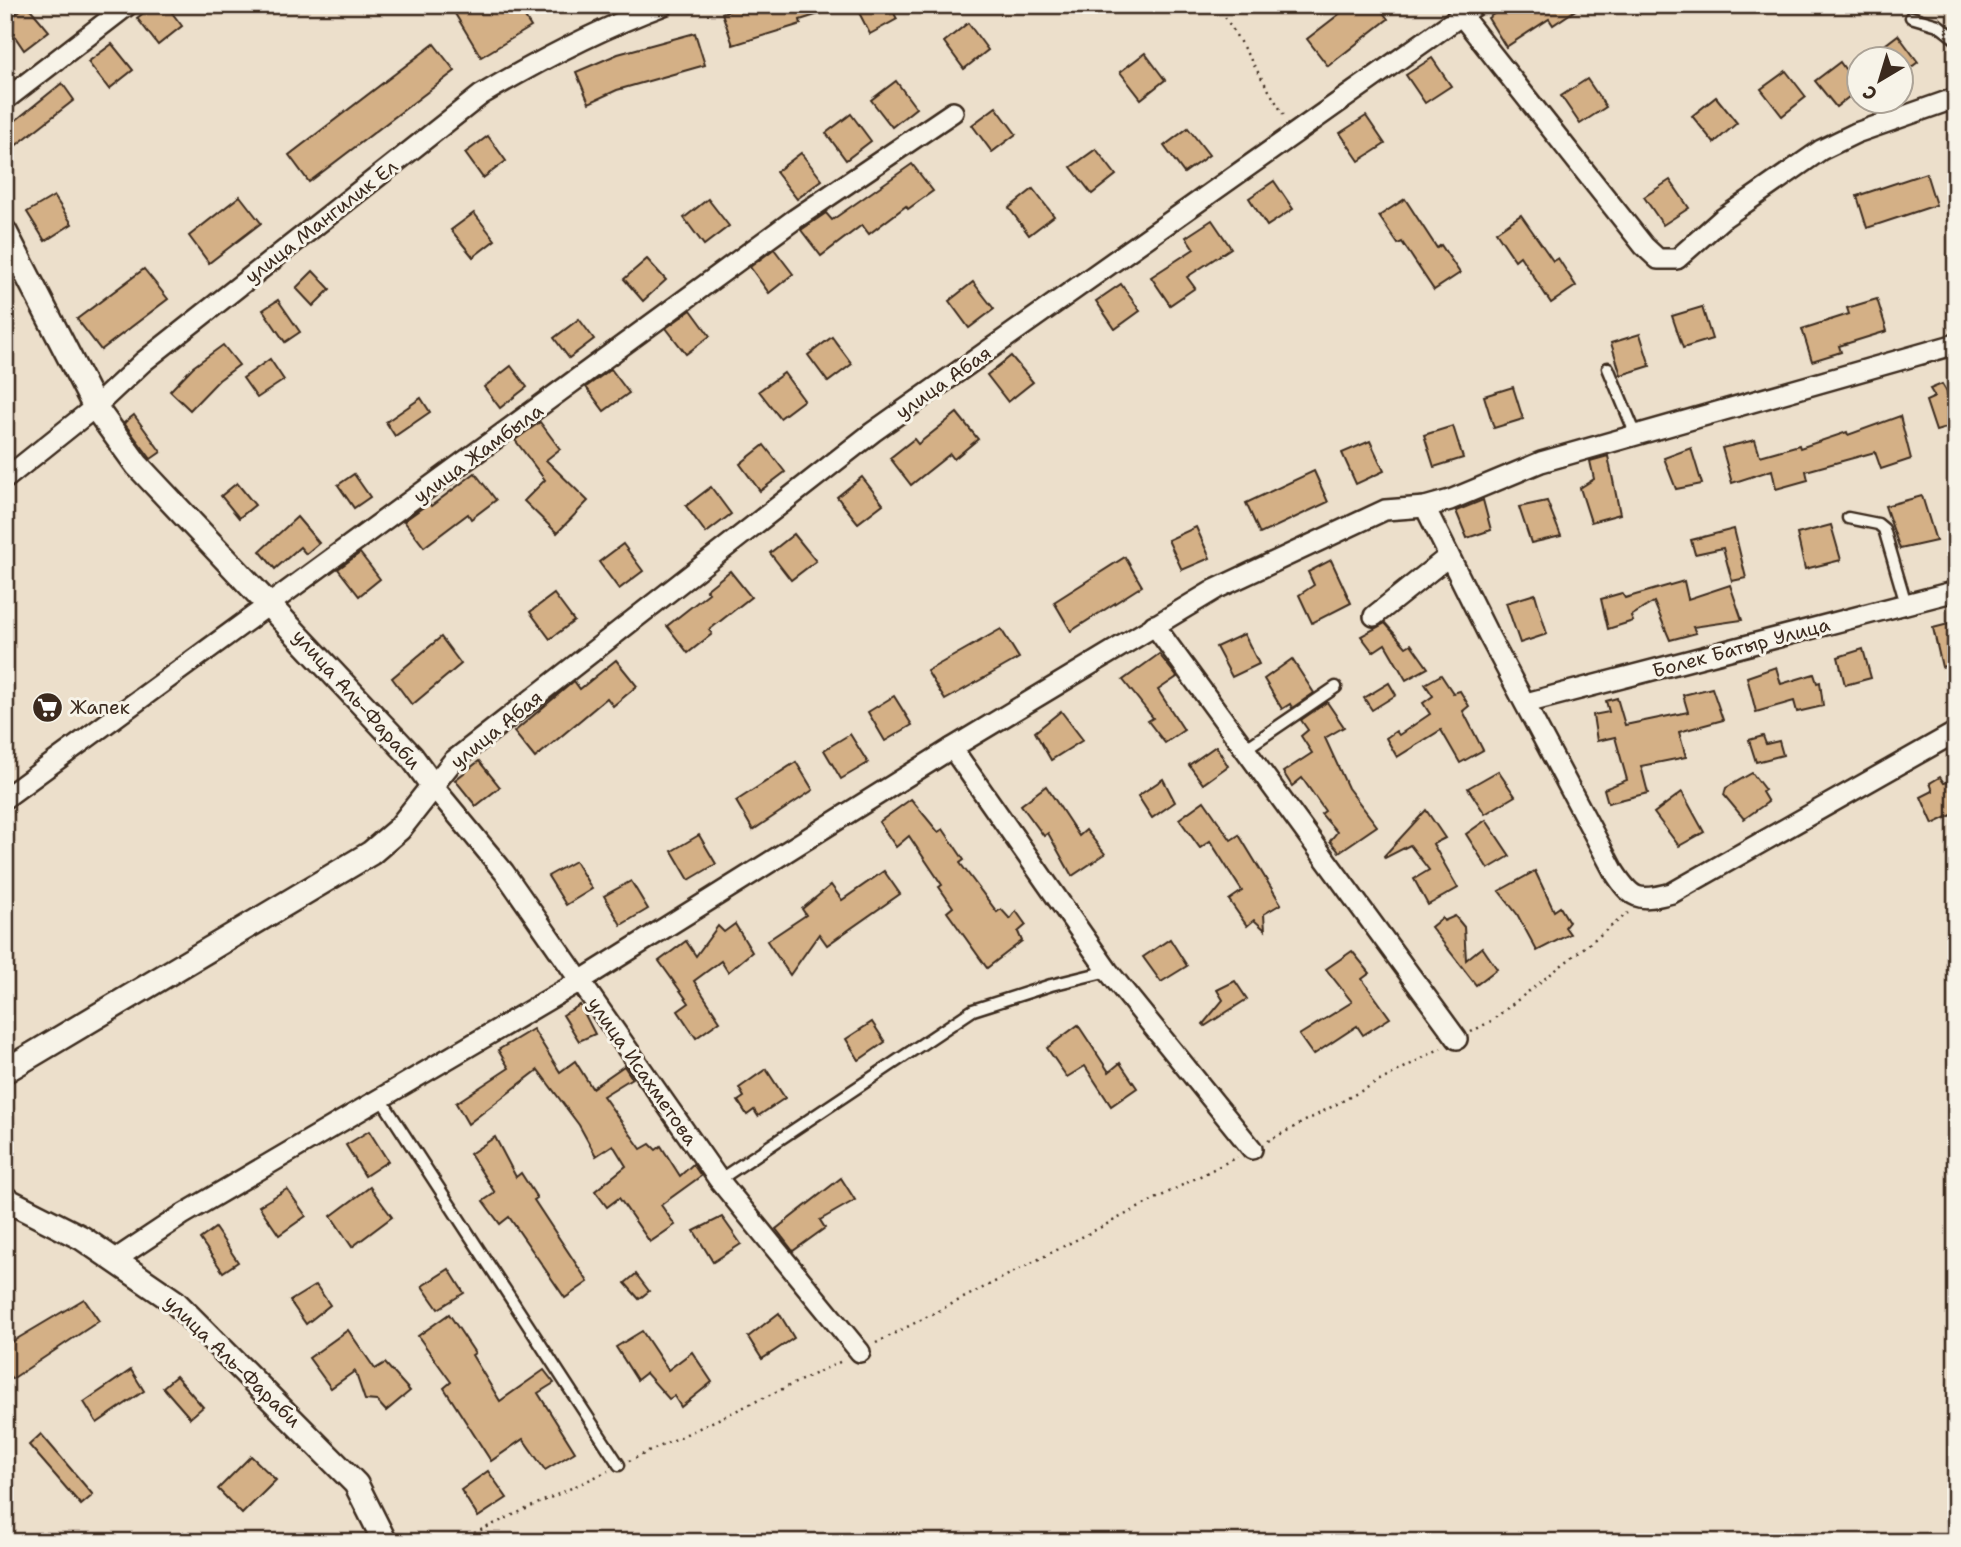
<svg xmlns="http://www.w3.org/2000/svg" width="1961" height="1547" font-family="'Shantell Sans',sans-serif">
<style>
.building{fill:#d4b086;stroke:#3b2a1e;stroke-width:2}
.lines{fill:none;stroke-linecap:round;stroke-linejoin:round}
.service-casing{stroke:#3b2a1e;stroke-width:15}
.minor-casing{stroke:#3b2a1e;stroke-width:24}
.tertiary-casing{stroke:#3b2a1e;stroke-width:28}
.path{stroke:#3b2a1e;stroke-width:2.5;stroke-dasharray:2 5;stroke-linecap:butt}
.service{stroke:#f7f3e8;stroke-width:10}
.minor{stroke:#f7f3e8;stroke-width:19}
.tertiary{stroke:#f7f3e8;stroke-width:23}
.labels{text-anchor:middle;stroke-width:6;stroke-linejoin:round;paint-order:stroke}
.street-label{font-size:19px;fill:#3b2a1e;stroke:#f7f3e8}
.poi-label{font-size:19px;fill:#3b2a1e;stroke:#f7f3e8;text-anchor:start}
</style>
<rect width="100%" height="100%" fill="#ecdfcb"/>
<filter id="ink" filterUnits="userSpaceOnUse"><feTurbulence type="fractalNoise" baseFrequency=".0143" numOctaves="2"/><feDisplacementMap in="SourceGraphic" scale="14" xChannelSelector="R" yChannelSelector="G"/><feConvolveMatrix kernelMatrix="1 2 1 2 8 2 1 2 1" color-interpolation-filters="sRGB"/></filter>
<g filter="url(#ink)">
<g class="building">
<path d="M27,5L49,31L24,50L5,22Z"/>
<path d="M154,5H166L182,26L158,45L137,18Z"/>
<path d="M465,5H517L531,27L481,57L454,12Z"/>
<path d="M747,5H837L838,8L800,20L801,24L733,45L722,13Z"/>
<path d="M855,5H890L897,19L870,34Z"/>
<path d="M1351,5H1377L1388,19L1328,66L1307,39Z"/>
<path d="M1507,5H1583L1553,25L1549,19L1506,47L1488,18Z"/>
<path d="M968,23L988,50L964,69L944,42Z"/>
<path d="M695,33L705,65L617,90L589,103L576,72L618,54Z"/>
<path d="M1898,35L1918,62L1901,75V60H1865Z"/>
<path d="M112,44L133,70L109,89L88,62Z"/>
<path d="M434,44L455,71L309,182L289,155Z"/>
<path d="M1145,53L1165,80L1141,99L1120,72Z"/>
<path d="M1432,58L1451,86L1425,103L1406,75Z"/>
<path d="M1840,62L1859,89L1836,107L1815,81Z"/>
<path d="M1786,71L1806,97L1782,116L1761,89Z"/>
<path d="M1587,79L1606,107L1580,124L1561,96Z"/>
<path d="M896,81L916,108L892,127L871,100Z"/>
<path d="M62,83L74,100L5,154V129Z"/>
<path d="M1716,97L1737,123L1714,143L1692,116Z"/>
<path d="M996,107L1016,134L992,152L972,125Z"/>
<path d="M851,114L871,141L846,160L826,133Z"/>
<path d="M1366,116L1385,144L1359,161L1340,133Z"/>
<path d="M1188,128L1209,155L1184,173L1164,146Z"/>
<path d="M488,136L506,161L483,178L465,153Z"/>
<path d="M1096,149L1116,175L1092,194L1071,167Z"/>
<path d="M801,153L822,180L797,199L776,172Z"/>
<path d="M912,164L933,191L908,209L906,206L869,234L862,225L821,256L801,230L826,213L832,220Z"/>
<path d="M1926,173L1936,205L1867,228L1857,196Z"/>
<path d="M1670,180L1689,208L1663,225L1644,197Z"/>
<path d="M1274,181L1293,209L1267,226L1249,198Z"/>
<path d="M1033,189L1054,216L1029,235L1009,208Z"/>
<path d="M54,196L72,224L45,241L27,212Z"/>
<path d="M240,196L261,223L209,263L189,236Z"/>
<path d="M708,199L729,226L704,245L684,218Z"/>
<path d="M1405,199L1437,248L1441,245L1460,273L1434,290L1402,242L1398,244L1379,216Z"/>
<path d="M474,213L495,240L473,257L451,230Z"/>
<path d="M1521,215L1553,261L1558,258L1576,286L1551,303L1520,256L1515,260L1496,232Z"/>
<path d="M1212,220L1231,248L1187,277L1195,288L1170,305L1151,277L1194,249L1186,237Z"/>
<path d="M774,249L793,274L769,293L750,267Z"/>
<path d="M647,259L666,280L643,301L624,279Z"/>
<path d="M144,269L168,299L101,350L77,319Z"/>
<path d="M313,271L330,289L313,306L296,288Z"/>
<path d="M973,282L994,309L969,328L949,301Z"/>
<path d="M1121,284L1140,311L1115,329L1096,301Z"/>
<path d="M1877,299L1887,331L1839,346L1841,352L1812,361L1802,329L1849,314L1847,308Z"/>
<path d="M278,300L300,332L285,342L263,310Z"/>
<path d="M1702,307L1712,339L1683,348L1672,316Z"/>
<path d="M691,310L710,336L686,354L666,328Z"/>
<path d="M579,319L594,339L569,358L554,338Z"/>
<path d="M1640,334L1650,366L1621,375L1611,343Z"/>
<path d="M832,337L852,364L828,382L808,355Z"/>
<path d="M223,345L239,365L219,380L190,410L170,391L193,367Z"/>
<path d="M1011,356L1033,382L1008,402L987,375Z"/>
<path d="M270,359L284,380L257,398L243,378Z"/>
<path d="M511,366L527,387L500,408L484,387Z"/>
<path d="M611,369L629,393L604,411L586,387Z"/>
<path d="M784,373L804,400L780,418L759,391Z"/>
<path d="M1942,384L1948,394L1956,391V425L1936,431L1926,401L1935,397L1930,389Z"/>
<path d="M1513,387L1523,419L1494,428L1484,396Z"/>
<path d="M421,398L430,412L395,436L386,422Z"/>
<path d="M957,413L978,439L954,459L950,454L911,485L890,458L914,439L918,444Z"/>
<path d="M134,415L161,452L151,459L124,423Z"/>
<path d="M1900,416L1911,459L1881,469L1875,452L1806,471L1808,480L1776,489L1772,470L1732,483L1722,448L1755,440L1760,456L1799,445L1800,448L1847,432L1848,435Z"/>
<path d="M540,422L560,449L546,460L588,501L557,533L524,501L545,480L515,440Z"/>
<path d="M1453,426L1463,458L1434,467L1424,435Z"/>
<path d="M1370,441L1384,471L1356,484L1342,453Z"/>
<path d="M764,445L785,472L760,491L740,464Z"/>
<path d="M1691,448L1702,484L1676,489L1664,458Z"/>
<path d="M1608,456L1620,514L1591,522L1580,488L1594,479L1590,461Z"/>
<path d="M1314,471L1328,502L1260,534L1246,503Z"/>
<path d="M475,473L496,500L471,519L468,514L424,547L404,521L429,503L431,506Z"/>
<path d="M354,474L370,497L354,508L338,485Z"/>
<path d="M862,477L883,504L858,523L837,497Z"/>
<path d="M237,483L255,505L239,518L221,496Z"/>
<path d="M711,487L731,514L706,533L686,506Z"/>
<path d="M1922,496L1936,541L1900,549L1885,506Z"/>
<path d="M1483,500L1491,530L1467,538L1456,511Z"/>
<path d="M1547,501L1561,536L1531,543L1519,507Z"/>
<path d="M297,517L319,543L306,554L300,547L275,569L260,551Z"/>
<path d="M1831,525L1841,560L1805,569L1797,534Z"/>
<path d="M1196,527L1210,558L1182,570L1168,540Z"/>
<path d="M1734,529L1746,578L1732,581L1723,548L1695,554L1691,540Z"/>
<path d="M794,534L816,561L791,580L770,553Z"/>
<path d="M623,544L643,571L619,589L599,562Z"/>
<path d="M360,553L380,579L359,596L338,569Z"/>
<path d="M1125,557L1142,586L1071,631L1054,602Z"/>
<path d="M1331,560L1351,603L1312,623L1299,595L1314,585L1308,572Z"/>
<path d="M730,571L751,597L709,630L712,634L688,653L667,626L709,593L706,590Z"/>
<path d="M1684,581L1688,599L1730,585L1742,620L1693,627L1696,633L1670,640L1654,602L1631,616L1633,621L1608,629L1601,599L1622,593L1625,598Z"/>
<path d="M554,594L574,621L550,639L530,612Z"/>
<path d="M1535,594L1547,634L1520,643L1506,603Z"/>
<path d="M1956,622V663L1942,667L1933,628Z"/>
<path d="M1385,623L1406,647L1411,644L1428,668L1406,680L1385,644L1373,652L1361,636Z"/>
<path d="M1001,629L1019,658L945,700L927,671Z"/>
<path d="M1244,634L1259,664L1232,677L1216,647Z"/>
<path d="M441,637L461,664L412,705L392,678Z"/>
<path d="M1863,649L1871,678L1845,685L1838,657Z"/>
<path d="M1159,654L1177,677L1158,690L1184,730L1165,743L1148,721L1153,718L1123,680Z"/>
<path d="M1292,659L1314,693L1292,708L1290,704L1282,709L1264,679Z"/>
<path d="M616,660L637,686L613,706L607,698L535,758L514,732L574,681L580,689Z"/>
<path d="M1776,667L1781,684L1814,674L1817,683L1820,682L1823,706L1797,712L1794,701L1756,712L1747,677Z"/>
<path d="M1441,675L1453,693L1460,691L1469,706L1463,711L1483,750L1460,763L1441,730L1397,757L1386,738L1396,731L1399,735L1430,714L1423,703L1433,696L1425,684Z"/>
<path d="M1389,683L1396,695L1372,710L1364,698Z"/>
<path d="M1712,688L1723,720L1679,732L1686,757L1641,766L1648,793L1608,803L1604,789L1627,780L1615,737L1597,741L1593,715L1609,712L1606,701L1617,698L1625,725L1688,712L1683,695Z"/>
<path d="M894,696L912,725L885,741L868,712Z"/>
<path d="M1327,702L1344,727L1325,738L1348,788L1377,826L1339,852L1330,841L1337,832L1321,814L1325,811L1302,778L1292,786L1283,772L1312,753L1301,736L1308,730L1301,720Z"/>
<path d="M1061,711L1083,740L1051,760L1035,732Z"/>
<path d="M850,734L868,763L841,779L824,750Z"/>
<path d="M1763,736L1766,744L1779,741L1783,755L1756,762L1749,740Z"/>
<path d="M1216,746L1228,766L1203,784L1189,765Z"/>
<path d="M479,761L500,787L476,806L455,780Z"/>
<path d="M796,762L813,790L753,830L736,801Z"/>
<path d="M1498,771L1515,796L1485,814L1468,788Z"/>
<path d="M1752,773L1765,790L1762,792L1768,802L1744,819L1724,795L1726,788Z"/>
<path d="M1940,777L1944,783L1956,780V813L1933,824L1921,797L1933,791L1930,783Z"/>
<path d="M1163,779L1175,802L1152,818L1138,796Z"/>
<path d="M1046,786L1079,836L1086,830L1105,854L1072,876L1048,833L1044,836L1021,805Z"/>
<path d="M1682,792L1704,832L1679,846L1654,813Z"/>
<path d="M911,799L938,832L943,829L964,860L960,863L997,912L1001,909L1010,919L1016,911L1026,925L1018,932L1022,941L987,968L947,912L953,907L939,887L942,885L909,836L896,847L879,822Z"/>
<path d="M1204,801L1231,840L1239,835L1281,904L1264,914L1265,930L1254,920L1247,926L1229,900L1242,891L1210,841L1200,848L1179,819Z"/>
<path d="M1426,810L1445,838L1433,844L1458,888L1428,905L1414,879L1429,870L1410,845L1385,858L1384,856Z"/>
<path d="M1486,820L1510,856L1488,869L1466,834Z"/>
<path d="M699,835L716,864L689,880L672,851Z"/>
<path d="M575,861L592,889L566,905L548,876Z"/>
<path d="M884,871L900,894L827,945L819,934L790,975L767,941L806,915L802,909L831,885L842,900Z"/>
<path d="M1535,871L1554,911L1560,907L1569,922L1565,927L1570,934L1537,951L1517,914L1499,891Z"/>
<path d="M631,881L648,909L621,925L604,896Z"/>
<path d="M1455,916L1464,927L1466,960L1482,947L1497,969L1476,985L1431,927L1442,918L1444,921Z"/>
<path d="M735,924L752,952L728,972L721,961L694,981L720,1021L696,1038L678,1011L689,1003L659,961L686,941L696,956L718,926L724,932Z"/>
<path d="M1170,939L1187,966L1161,982L1143,957Z"/>
<path d="M1352,951L1370,973L1362,979L1390,1018L1363,1035L1357,1026L1313,1055L1299,1035L1352,1002L1326,969Z"/>
<path d="M1235,981L1247,999L1205,1026L1203,1024L1223,1000L1217,990Z"/>
<path d="M580,1005L595,1034L579,1041L563,1015Z"/>
<path d="M872,1022L885,1042L859,1060L846,1039Z"/>
<path d="M1078,1025L1109,1072L1120,1063L1137,1088L1111,1106L1085,1066L1067,1077L1047,1048Z"/>
<path d="M533,1029L560,1072L575,1061L592,1088L624,1066L632,1078L603,1096L641,1149L650,1144L656,1150L661,1146L680,1176L693,1164L701,1176L661,1205L675,1225L650,1242L619,1198L607,1207L595,1191L626,1166L613,1145L596,1156L579,1125L538,1070L468,1124L456,1103L509,1068L498,1050Z"/>
<path d="M766,1069L785,1098L758,1116L754,1110L747,1115L738,1101L744,1097L739,1088Z"/>
<path d="M369,1131L388,1161L365,1176L346,1145Z"/>
<path d="M495,1137L516,1177L521,1173L537,1198L534,1200L588,1282L565,1298L509,1217L500,1224L483,1201L495,1193L470,1154Z"/>
<path d="M841,1178L855,1200L820,1220L825,1228L793,1251L776,1229Z"/>
<path d="M370,1187L392,1217L352,1247L331,1216Z"/>
<path d="M287,1189L306,1216L279,1235L259,1206Z"/>
<path d="M722,1217L741,1244L713,1262L694,1231Z"/>
<path d="M215,1228L238,1262L223,1272L200,1239Z"/>
<path d="M449,1269L464,1293L438,1309L422,1286Z"/>
<path d="M636,1274L649,1291L639,1299L625,1283Z"/>
<path d="M316,1285L330,1305L306,1324L290,1301Z"/>
<path d="M84,1299L99,1321L12,1379L5,1369V1346Z"/>
<path d="M779,1313L794,1338L762,1359L748,1337Z"/>
<path d="M449,1314L475,1353L472,1355L500,1401L544,1370L554,1383L538,1393L575,1452L545,1470L523,1439L491,1461L444,1388L451,1382L418,1336Z"/>
<path d="M348,1330L375,1369L385,1363L410,1391L386,1411L377,1401L365,1400L355,1371L331,1388L309,1358Z"/>
<path d="M642,1331L668,1370L692,1352L712,1382L681,1407L674,1396L669,1399L646,1373L637,1380L616,1347Z"/>
<path d="M131,1370L144,1391L97,1423L84,1402Z"/>
<path d="M176,1376L203,1407L190,1418L163,1387Z"/>
<path d="M41,1434L93,1495L81,1505L29,1445Z"/>
<path d="M251,1456L276,1480L242,1514L218,1489Z"/>
<path d="M488,1471L507,1498L478,1517L461,1490Z"/>
</g>
<g class="lines">
<defs>
<g id="service">
<path d="M1911,17L1938,25L1956,39"/>
<path d="M1608,368L1636,435"/>
<path d="M1848,518L1878,524L1884,529L1906,604"/>
<path d="M1245,749L1336,687"/>
<path d="M381,1099L619,1465"/>
<path d="M719,1180L973,1010L1051,985L1108,971"/>
</g>
<g id="minor">
<path d="M1461,15L1644,246L1658,259H1677L1722,219L1821,150L1856,133L1956,98"/>
<path d="M5,100L128,5"/>
<path d="M5,479L95,407L143,362L481,95C540,60 599,29 664,5"/>
<path d="M1425,507L1488,634L1613,870C1632,900 1638,902 1672,893L1956,732"/>
<path d="M1374,616L1449,556"/>
<path d="M1154,625L1457,1039"/>
<path d="M1526,703L1956,591"/>
<path d="M952,748L1108,971L1252,1149"/>
<path d="M5,798L795,219L953,112"/>
<path d="M116,1259L182,1215L580,981L952,748L1216,589L1385,510L1425,507L1450,500L1541,462L1956,344"/>
<path d="M860,1352L719,1180L504,872L433,786L453,761L873,432L1476,5"/>
</g>
<g id="tertiary">
<path d="M5,232L95,407L137,465L411,756L433,786L399,829L371,853L5,1071"/>
<path d="M5,1199L82,1238L175,1302L356,1484L385,1542"/>
</g>
</defs>
<use href="#service" class="service-casing"/>
<use href="#minor" class="minor-casing"/>
<use href="#tertiary" class="tertiary-casing"/>
<g class="path">
<path d="M1218,5L1286,119"/>
<path d="M1471,1032L1491,1021L1628,913"/>
<path d="M1268,1141L1441,1048"/>
<path d="M876,1343L1237,1157"/>
<path d="M629,1461L842,1361"/>
<path d="M455,1542L608,1471"/>
</g>
<use href="#service" class="service"/>
<use href="#minor" class="minor"/>
<use href="#tertiary" class="tertiary"/>
</g>
</g>
<defs>
<symbol id="supermarket-disc" viewBox="-11 -11 22 22"><circle r="9.5" fill="#3b2a1e" stroke="#f7f3e8"/><path d="M-6-5.5h2.5l.6 2H6L4.5 2H-2.5L-4.4-4H-6ZM-1.5 3.2a1.3 1.3 0 1 0 .1 0ZM3 3.2a1.3 1.3 0 1 0 .1 0Z" fill="#fff"/></symbol>
</defs>
<g fill-rule="evenodd">
<use href="#supermarket-disc" x="30" y="690" width="35" height="35"/>
</g>
<g class="labels">
<g class="street-label">
<text transform="translate(321 221) rotate(-38)" y="7">улица Мангилик Ел</text>
<text transform="translate(943 382) rotate(-35)" y="7">улица Абая</text>
<text transform="translate(478 453) rotate(-36)" y="7">улица Жамбыла</text>
<text transform="translate(1741 647) rotate(-15)" y="7">Болек Батыр Улица</text>
<text transform="translate(357 699) rotate(48)" y="7">улица Аль-Фараби</text>
<text transform="translate(496 729) rotate(-39)" y="7">улица Абая</text>
<text transform="translate(643 1071) rotate(55)" y="7">улица Исахметова</text>
<text transform="translate(233 1361) rotate(44)" y="7">улица Аль-Фараби</text>
</g>
<g class="poi-label">
<text x="70" y="714">Жапек</text>
</g>
</g>
<rect width="1961" height="1547" fill="none" stroke="#f7f3e8" stroke-width="28"/>
<rect x="14" y="14" width="1933" height="1519" fill="none" stroke="#3b2a1e" stroke-width="2.5" filter="url(#ink)"/>
<g transform="translate(1880 80) rotate(218)"><circle r="33" fill="#f7f3e8" stroke="#aca397" stroke-width="2"/>
<path d="M0-5L12 26L0 18L-12 26Z" fill="#3b2a1e"/>
<text y="-10" font-size="19" font-weight="bold" text-anchor="middle" fill="#3b2a1e">С</text>
</g>
</svg>
